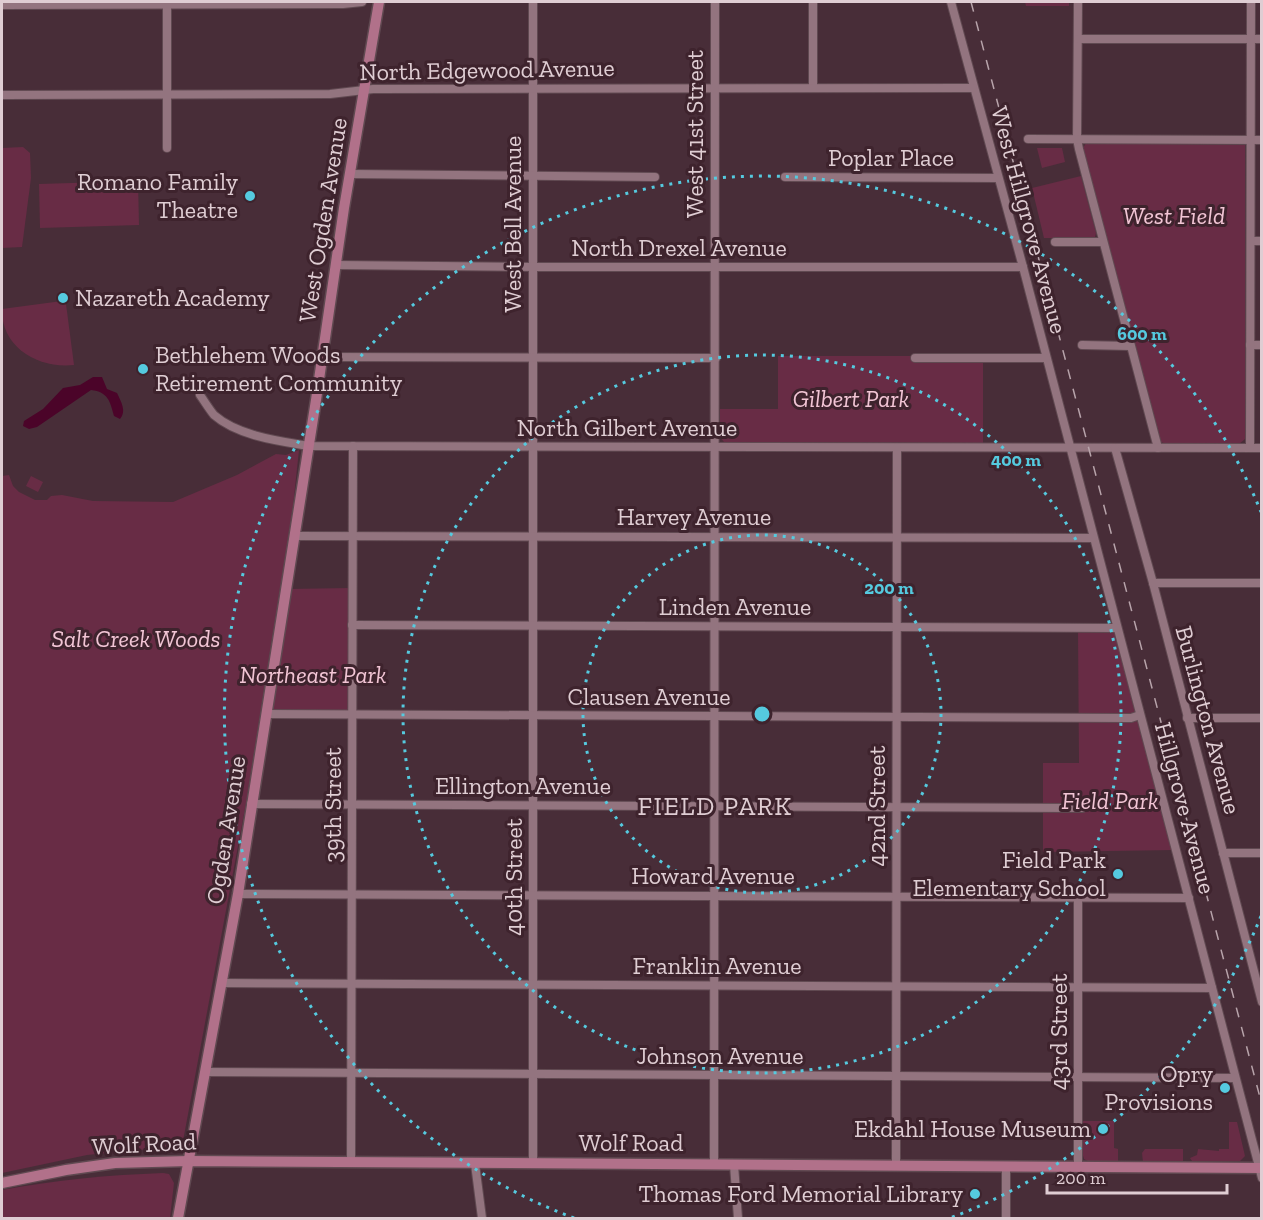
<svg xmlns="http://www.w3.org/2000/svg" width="1263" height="1220" font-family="'Zilla Slab',serif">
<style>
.green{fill:#682c45}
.water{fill:#4b0429}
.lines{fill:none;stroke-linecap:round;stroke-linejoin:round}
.minor-casing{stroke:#604951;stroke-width:10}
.major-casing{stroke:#604951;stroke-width:13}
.minor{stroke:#93747f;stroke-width:8}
.major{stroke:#b1718a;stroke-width:10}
.rail{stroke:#b8a4ab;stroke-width:1.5;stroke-dasharray:10 10;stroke-linecap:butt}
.ring{fill:none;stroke:#55cadf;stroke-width:3;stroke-dasharray:3 6}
.poi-dot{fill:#55cadf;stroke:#3e232d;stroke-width:2}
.labels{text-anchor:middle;stroke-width:6;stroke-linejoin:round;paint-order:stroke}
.street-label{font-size:24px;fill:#dfcdd3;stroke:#3e232d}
.poi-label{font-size:24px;fill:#dfcdd3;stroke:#3e232d;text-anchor:end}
.park-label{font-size:24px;font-style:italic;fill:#f2c5d5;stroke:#3e232d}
.neighbourhood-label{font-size:26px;letter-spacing:1.5px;fill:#dfcdd3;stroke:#3e232d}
.centre{fill:#55cadf;stroke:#3e232d;stroke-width:3}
.ring-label{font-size:18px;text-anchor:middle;font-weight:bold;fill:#55cadf;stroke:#3e232d;stroke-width:6;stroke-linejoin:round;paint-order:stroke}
</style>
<rect width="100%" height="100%" fill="#482d38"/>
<g class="green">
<path d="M1025,2H1069V6H1026Z"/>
<path d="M1086,143L1245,145V439L1239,444H1166L1161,442L1083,148Z"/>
<path d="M23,147L30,153L31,178L22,247L2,248V148Z"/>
<path d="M1037,148H1062L1065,162L1042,168Z"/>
<path d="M1081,176L1096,233L1095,237L1091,238H1044L1032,188Z"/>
<path d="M138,181L139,225L40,228L39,184Z"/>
<path d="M62,301L66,304L74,365C39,369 1,348 2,309Z"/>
<path d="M778,356H913L914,362H983V443L724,442L720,437V409H778Z"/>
<path d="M299,450L293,506L246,803L183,1141L175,1149L135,1150L87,1155L2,1173V476L9,475L13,486L19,492L35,500H47L51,496L62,495L93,501L173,502L237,475L276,454L286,455Z"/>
<path d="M31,476L43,482L38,492L26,486Z"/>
<path d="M351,588V712L270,711L288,589Z"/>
<path d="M1078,632H1114L1175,850L1043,852V763H1079Z"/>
<path d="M1082,1121H1114V1148L1118,1149V1162H1090L1084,1159L1082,1152Z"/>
<path d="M1229,1122H1237L1245,1156L1240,1161H1192L1190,1158L1197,1155L1198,1149L1219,1151V1149H1229Z"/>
<path d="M1145,1149H1183V1161L1143,1162L1142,1153Z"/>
<path d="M163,1173L169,1174L174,1183L170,1218H2V1190C55,1180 109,1175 163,1173Z"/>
</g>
<path class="water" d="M93,377H102L107,389L117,393C121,402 127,411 120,419L114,416C110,401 108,392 91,390L37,427L29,429L23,426L24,421L43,409L63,388L80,385Z"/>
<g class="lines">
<defs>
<g id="minor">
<path d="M533,2V1164"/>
<path d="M951,2L1023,267L1262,1178"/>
<path d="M1078,2L1077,139L1079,149L1158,448"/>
<path d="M2,5L343,4L362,2"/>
<path d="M1078,39H1262"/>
<path d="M813,88V2"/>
<path d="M2,95L330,94L373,89L973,88"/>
<path d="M1028,139L1262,140"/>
<path d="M167,148V2"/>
<path d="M350,174L655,177"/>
<path d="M785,177L997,178"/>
<path d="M1252,241H1262"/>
<path d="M1055,242H1103"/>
<path d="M335,265L541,267H1023"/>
<path d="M1082,345L1130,346"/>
<path d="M1250,345H1262"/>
<path d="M322,357L716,358"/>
<path d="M915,358H1046"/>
<path d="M200,395C205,402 209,409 214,415C238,436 279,441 309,446L1262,448"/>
<path d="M1115,448L1153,583L1262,1002"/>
<path d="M1250,448L1251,2"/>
<path d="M294,536L1093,538"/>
<path d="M1153,583H1262"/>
<path d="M352,625L1117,628"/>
<path d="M266,714L1131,718L1140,715"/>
<path d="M1187,718H1262"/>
<path d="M251,804L1083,808"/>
<path d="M1223,853H1262"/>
<path d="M238,894L1189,898"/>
<path d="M222,983L1212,988"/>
<path d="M206,1072L1234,1078"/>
<path d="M351,1163L353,446"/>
<path d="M475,1164L482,1218"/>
<path d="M714,1165L715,2"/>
<path d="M734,1165L738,1218"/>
<path d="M896,1165L897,448"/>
<path d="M1078,1166V897"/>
<path d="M1006,1218V1166"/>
</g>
<g id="major">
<path d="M2,1183L66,1170L115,1163L189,1161L1262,1168"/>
<path d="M178,1218L238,894L316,400L344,208L379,2"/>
</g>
</defs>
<use href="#minor" class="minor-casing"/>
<use href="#major" class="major-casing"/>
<use href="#minor" class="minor"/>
<use href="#major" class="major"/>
<path class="rail" d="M971,2L1262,1105"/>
</g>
<g class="ring">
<circle cx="762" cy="714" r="179"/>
<circle cx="762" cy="714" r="359"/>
<path d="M1261 916A538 538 0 0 1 950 1218M574 1218A538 538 0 1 1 1261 512"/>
</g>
<g class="poi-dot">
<circle cx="250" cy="196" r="6"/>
<circle cx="63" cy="298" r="6"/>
<circle cx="143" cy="369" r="6"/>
<circle cx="1118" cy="874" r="6"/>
<circle cx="1225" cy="1088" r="6"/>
<circle cx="1103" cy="1129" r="6"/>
<circle cx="975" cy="1194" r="6"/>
</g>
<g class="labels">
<g class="street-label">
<text transform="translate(487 70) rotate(-1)" y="8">North Edgewood Avenue</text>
<text transform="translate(695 134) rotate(-90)" y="8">West 41st Street</text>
<text x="891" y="166">Poplar Place</text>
<text transform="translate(323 220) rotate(-81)" y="8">West Ogden Avenue</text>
<text transform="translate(1029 220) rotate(75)" y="8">West Hillgrove Avenue</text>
<text transform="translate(513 224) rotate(-90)" y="8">West Bell Avenue</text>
<text x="679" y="256">North Drexel Avenue</text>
<text x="627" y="436">North Gilbert Avenue</text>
<text x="694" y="525">Harvey Avenue</text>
<text x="735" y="615">Linden Avenue</text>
<text x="649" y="705">Clausen Avenue</text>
<text transform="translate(1208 720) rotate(75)" y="8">Burlington Avenue</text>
<text x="523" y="794">Ellington Avenue</text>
<text transform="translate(333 805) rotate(-90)" y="8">39th Street</text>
<text transform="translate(877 806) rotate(-90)" y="8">42nd Street</text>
<text transform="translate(1185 808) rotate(75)" y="8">Hillgrove Avenue</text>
<text transform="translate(226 830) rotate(-81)" y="8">Ogden Avenue</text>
<text x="713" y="884">Howard Avenue</text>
<text transform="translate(514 877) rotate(-90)" y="8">40th Street</text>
<text x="717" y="974">Franklin Avenue</text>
<text transform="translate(1059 1032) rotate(-90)" y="8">43rd Street</text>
<text x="720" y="1064">Johnson Avenue</text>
<text x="631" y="1151">Wolf Road</text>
<text transform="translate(144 1144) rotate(-3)" y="8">Wolf Road</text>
</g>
<g class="poi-label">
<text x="238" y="190">Romano Family<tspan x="238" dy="28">Theatre</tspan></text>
<text x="75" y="306" text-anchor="start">Nazareth Academy</text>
<text x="155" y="363" text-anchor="start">Bethlehem Woods<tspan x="155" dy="28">Retirement Community</tspan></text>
<text x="1106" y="868">Field Park<tspan x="1106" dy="28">Elementary School</tspan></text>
<text x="1213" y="1082">Opry<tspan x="1213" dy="28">Provisions</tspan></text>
<text x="1091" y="1137">Ekdahl House Museum</text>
<text x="963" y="1202">Thomas Ford Memorial Library</text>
</g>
<g class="park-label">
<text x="1174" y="224">West Field</text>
<text x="851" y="407">Gilbert Park</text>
<text x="136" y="647">Salt Creek Woods</text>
<text x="313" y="683">Northeast Park</text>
<text x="1110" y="809">Field Park</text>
</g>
<g class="neighbourhood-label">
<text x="715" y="815">FIELD PARK</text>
</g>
</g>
<circle cx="762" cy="714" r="9" class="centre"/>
<g class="ring-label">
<text x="1142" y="340">600 m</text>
<text x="1016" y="466">400 m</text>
<text x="889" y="594">200 m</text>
</g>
<rect width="1263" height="1220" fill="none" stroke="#dfcdd3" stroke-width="6"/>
<path d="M1047 1184v9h180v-9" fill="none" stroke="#dfcdd3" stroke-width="3"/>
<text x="1056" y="1184" font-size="18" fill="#dfcdd3" stroke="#3e232d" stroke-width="4.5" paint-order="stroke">200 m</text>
</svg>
